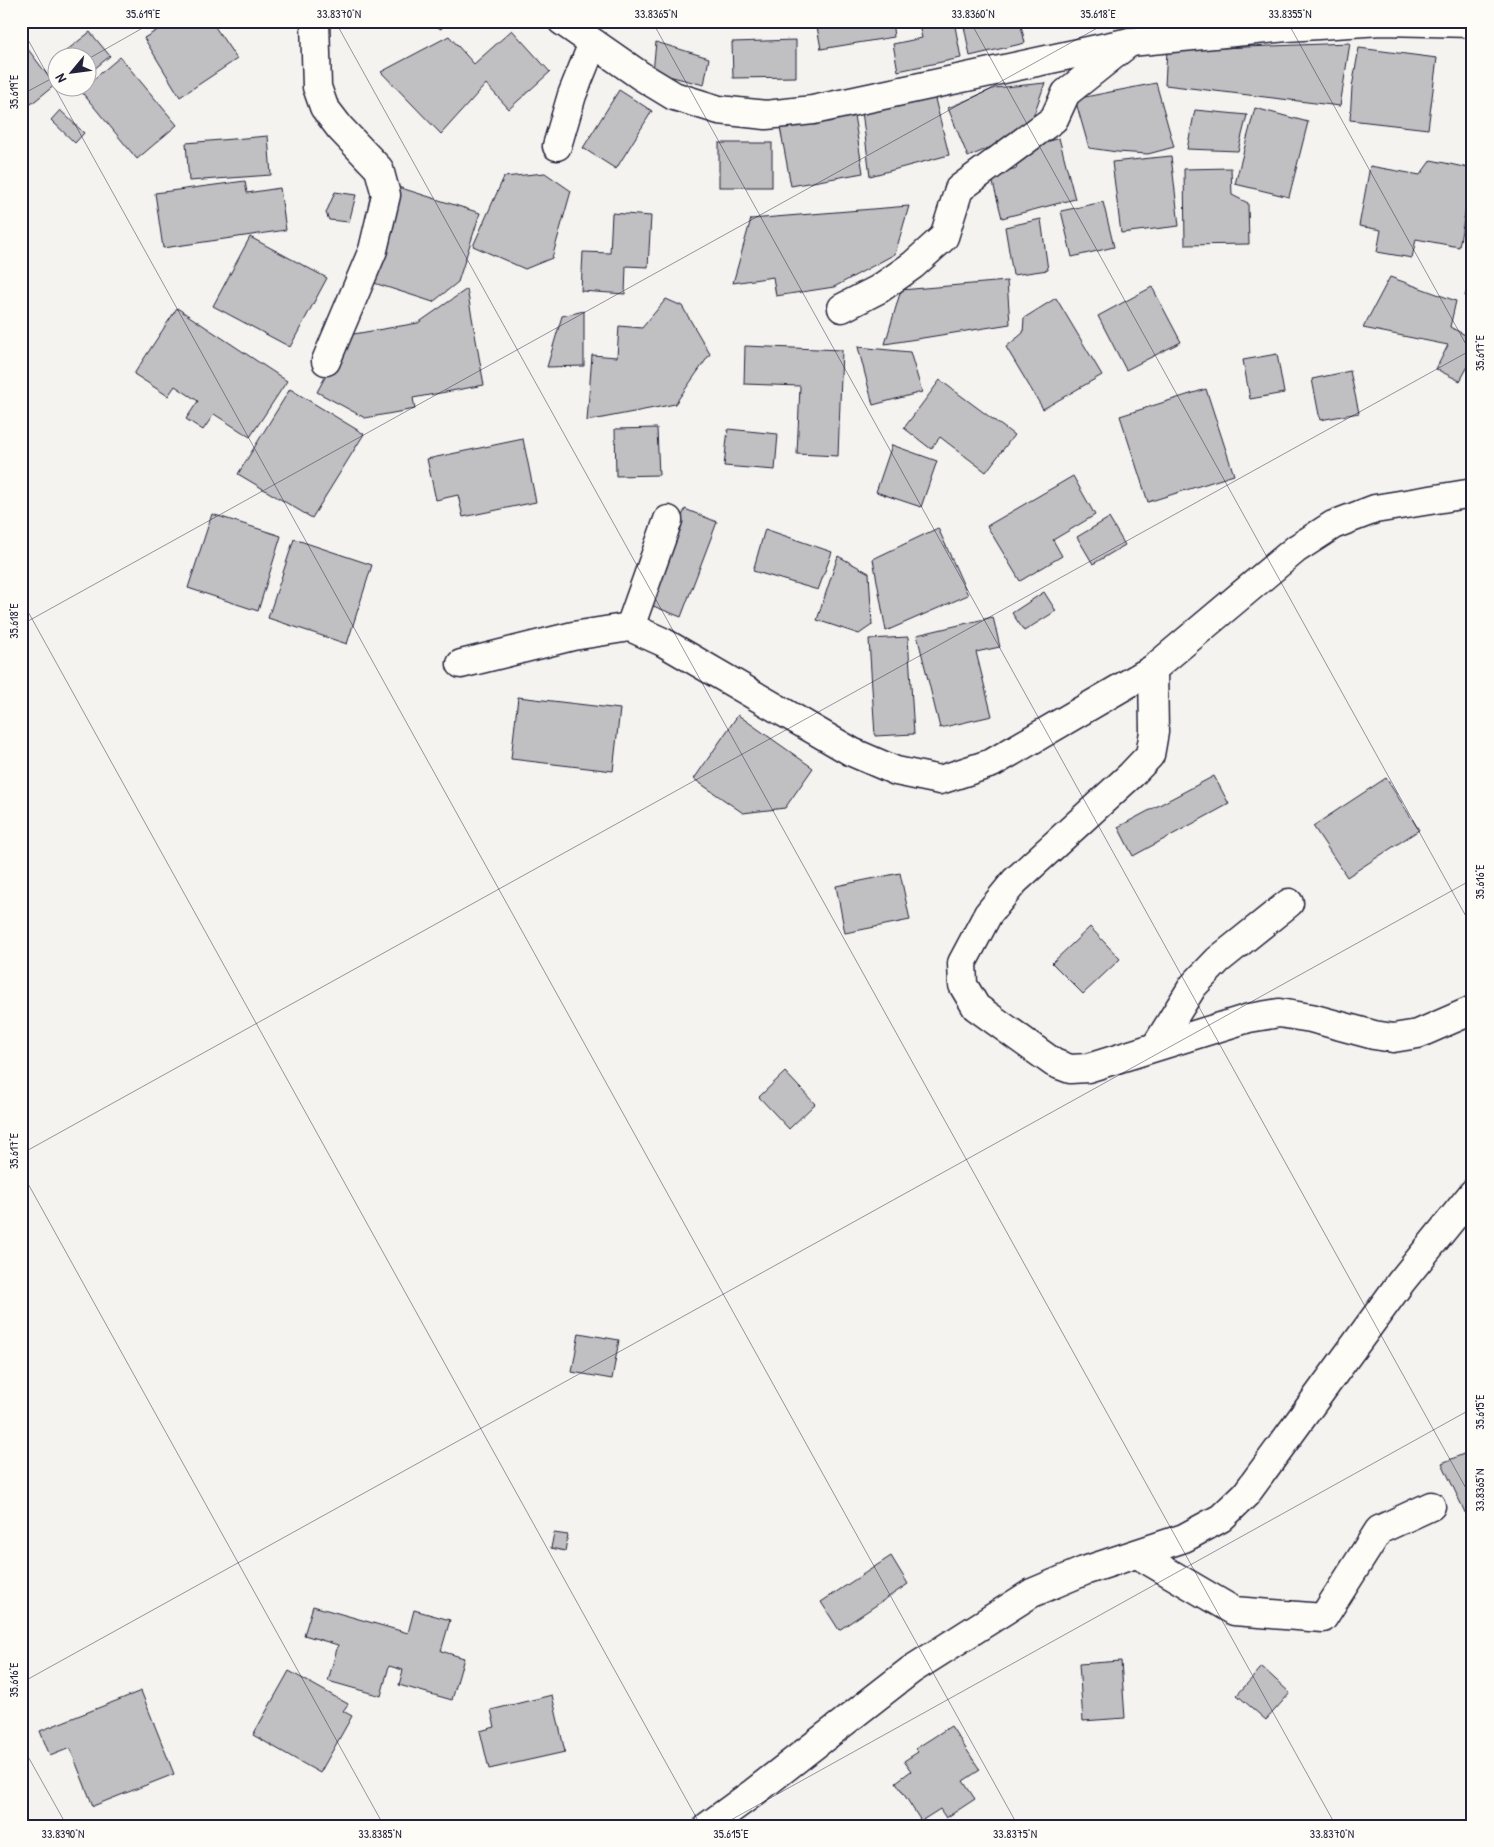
<svg xmlns="http://www.w3.org/2000/svg" width="1494" height="1847" font-family="'Patrick Hand',sans-serif">
<style>
.building{fill:#c0bfc2;stroke:#22223b}
.lines{fill:none;stroke-linecap:round;stroke-linejoin:round}
.street-casing{stroke:#22223b;stroke-width:31}
.secondary-casing{stroke:#22223b;stroke-width:31}
.street{stroke:#fdfcf7;stroke-width:28}
.secondary{stroke:#fdfcf7;stroke-width:28}
.ticks{fill:none;stroke:#22223b;stroke-width:1;stroke-opacity:0.45}
.neatline{fill:none;stroke:#22223b;stroke-width:2}
.ticks-label{font-size:12px;text-anchor:middle;fill:#22223b}
</style>
<rect width="100%" height="100%" fill="#f4f3ef"/>
<filter id="ink" filterUnits="userSpaceOnUse"><feTurbulence type="fractalNoise" baseFrequency=".02" numOctaves="2"/><feDisplacementMap in="SourceGraphic" scale="10" xChannelSelector="R" yChannelSelector="G"/><feConvolveMatrix kernelMatrix="1 2 1 2 8 2 1 2 1" color-interpolation-filters="sRGB"/></filter>
<g filter="url(#ink)">
<g class="building">
<path d="M173,21H211L237,59L180,97L144,38Z"/>
<path d="M428,21H446L441,29Z"/>
<path d="M756,21H800V22L757,25Z"/>
<path d="M816,21H892L894,37L821,49Z"/>
<path d="M918,21H954L961,58L898,71L893,44L922,38Z"/>
<path d="M963,21H1020L1025,43L970,56Z"/>
<path d="M1078,21H1121L1078,27Z"/>
<path d="M512,30L550,72L509,109L486,84L441,134L381,72L449,36L474,64Z"/>
<path d="M90,32L110,56L88,74V58H65L62,54Z"/>
<path d="M21,40L55,85L22,111L21,110Z"/>
<path d="M796,40V77L733,78L732,42Z"/>
<path d="M656,42L709,58L704,85L653,72Z"/>
<path d="M1350,43L1340,106L1165,85L1167,50Z"/>
<path d="M1359,48L1437,58L1428,129L1350,120L1352,87Z"/>
<path d="M120,57L177,125L137,159L80,90L83,88H88V84Z"/>
<path d="M1045,83L1028,131L968,157L948,108L995,88Z"/>
<path d="M1156,83L1174,147L1148,154L1117,152L1089,148L1075,99Z"/>
<path d="M619,90L652,111L616,169L583,148Z"/>
<path d="M934,95L949,155L870,176L862,111Z"/>
<path d="M1255,108L1308,122L1289,197L1235,184Z"/>
<path d="M60,110L84,133L75,143L51,120Z"/>
<path d="M1195,110L1247,115L1238,151L1187,149Z"/>
<path d="M854,115L863,173L791,186L780,127Z"/>
<path d="M268,136L271,175L189,181L186,143Z"/>
<path d="M1059,138L1075,199L1002,218L991,175L1017,168L1013,152Z"/>
<rect x="719" y="143" width="53" height="44"/>
<path d="M1171,156L1179,226L1121,233L1112,162Z"/>
<path d="M1431,160L1473,169L1459,247L1416,239L1412,258L1377,252L1381,230L1359,226L1370,166L1420,175Z"/>
<path d="M1231,168L1232,195L1248,203L1249,244L1185,245L1184,169Z"/>
<path d="M545,173L571,191L552,258L525,269L473,246L504,177Z"/>
<path d="M245,181L247,193L280,188L286,230L163,248L155,193Z"/>
<path d="M398,187L480,213L458,282L433,302L368,281Z"/>
<path d="M335,192L356,195L349,222L329,220L326,213Z"/>
<path d="M1103,202L1114,247L1072,257L1061,211Z"/>
<path d="M909,206L895,254L834,287L776,296L773,277L733,283L751,219Z"/>
<path d="M612,213L651,216L648,267L626,266L625,294L581,291L583,252L610,253Z"/>
<path d="M1041,219L1048,270L1013,275L1005,227Z"/>
<path d="M250,237L327,278L290,347L213,306Z"/>
<path d="M1473,271V296H1465Z"/>
<path d="M1390,277L1456,301L1450,327L1473,339V357L1460,381L1436,369L1448,345L1363,328Z"/>
<path d="M1007,281L1010,324L885,344L901,290Z"/>
<path d="M1152,287L1181,342L1126,370L1098,316Z"/>
<path d="M467,289L484,385L413,398L415,409L365,418L317,392L348,335L418,323Z"/>
<path d="M1056,298L1102,375L1043,409L1006,347L1023,333L1024,318Z"/>
<path d="M666,299L682,306L710,354L675,404L587,421L592,355L617,357L619,326L642,328Z"/>
<path d="M177,308L287,381L250,437L214,414L203,430L186,419L198,401L175,386L168,396L134,374Z"/>
<path d="M584,311V366L547,367L562,316Z"/>
<path d="M745,346L842,350L838,456L797,454L800,386L744,384Z"/>
<path d="M858,347L910,352L922,392L873,405Z"/>
<path d="M1277,354L1284,393L1250,399L1243,360Z"/>
<path d="M1350,371L1359,413L1320,420L1312,379Z"/>
<path d="M940,380L1014,435L986,472L940,437L931,449L904,428Z"/>
<path d="M290,389L364,434L312,518L238,474Z"/>
<path d="M1206,389L1234,475L1148,502L1120,416Z"/>
<path d="M657,428L659,475L616,476L615,429Z"/>
<path d="M728,429L778,434L775,470L724,466Z"/>
<path d="M523,439L536,502L463,517L458,495L436,500L427,459Z"/>
<path d="M892,445L937,461L921,507L876,492Z"/>
<path d="M1073,476L1095,515L1053,540L1062,556L1020,581L987,526Z"/>
<path d="M685,509L717,522L681,617L648,604Z"/>
<path d="M212,514L281,536L258,611L188,588Z"/>
<path d="M1109,518L1125,545L1093,564L1077,537Z"/>
<path d="M938,528L968,595L886,631L873,559Z"/>
<path d="M765,529L832,552L818,590L753,571Z"/>
<path d="M294,539L372,565L347,644L268,618Z"/>
<path d="M838,556L869,573L872,625L859,634L817,620Z"/>
<path d="M1044,592L1056,611L1024,631L1012,613Z"/>
<path d="M993,617L1000,647L976,652L992,716L940,728L917,635Z"/>
<path d="M908,637L914,734L875,736L869,639Z"/>
<path d="M518,697L620,709L613,771L511,759Z"/>
<path d="M738,715L813,768L785,808L743,813L694,779Z"/>
<path d="M1214,776L1229,804L1133,856L1118,827Z"/>
<path d="M1386,778L1419,830L1347,877L1313,826Z"/>
<path d="M900,873L910,920L845,933L836,886Z"/>
<path d="M1090,927L1120,959L1083,994L1052,963Z"/>
<path d="M785,1072L815,1104L789,1129L759,1097Z"/>
<path d="M579,1333L619,1340L612,1379L572,1372Z"/>
<path d="M1473,1450V1517L1468,1519L1442,1463Z"/>
<path d="M554,1533L568,1535L565,1551L551,1548Z"/>
<path d="M891,1556L908,1584L839,1630L821,1602Z"/>
<path d="M313,1606L408,1633L414,1610L450,1620L441,1651L464,1658L452,1700L399,1685L403,1670L389,1666L381,1696L328,1681L338,1645L304,1635Z"/>
<path d="M1121,1661L1125,1718L1083,1721L1079,1664Z"/>
<path d="M1262,1667L1290,1693L1266,1720L1237,1695Z"/>
<path d="M289,1671L348,1704L343,1711L352,1716L320,1773L253,1735Z"/>
<path d="M141,1691L174,1774L93,1806L70,1748L50,1756L40,1731Z"/>
<path d="M552,1695L565,1752L489,1769L480,1731L495,1727L491,1710Z"/>
<path d="M951,1726L980,1770L963,1781L975,1799L946,1818L940,1809L921,1821L896,1782L911,1771L904,1761L918,1752L915,1749Z"/>
</g>
<g class="lines">
<defs>
<g id="street">
<path d="M315,21L317,87L324,107L340,128L379,169L386,195L373,250L326,361"/>
<path d="M557,146L572,95L593,43"/>
<path d="M842,308L879,289L913,265L944,237L959,189L1054,119L1066,93L1130,42"/>
<path d="M630,627L668,520"/>
<path d="M461,664L573,636L630,627L663,642L852,752L896,771L940,780L992,763L1153,669L1296,549L1333,525L1375,509L1473,493"/>
<path d="M1153,669L1154,732L1150,755L1131,775L1015,881L988,914L962,963L963,985L976,1007L1054,1063L1070,1069L1088,1068L1249,1018L1279,1013L1311,1018L1374,1035L1393,1038L1418,1034L1473,1010"/>
<path d="M1156,1046L1193,986L1218,960L1289,903"/>
<path d="M1137,1554L1234,1611L1323,1618L1379,1530L1431,1506"/>
<path d="M708,1826L753,1793L911,1670L1032,1593L1084,1571L1184,1538L1221,1518L1246,1494L1401,1282L1473,1193"/>
</g>
<path id="secondary" d="M562,21L641,76L674,96L719,110L766,115L813,110L1130,42L1287,27L1381,21L1473,23"/>
</defs>
<use href="#street" class="street-casing"/>
<use href="#secondary" class="secondary-casing"/>
<use href="#street" class="street"/>
<use href="#secondary" class="secondary"/>
</g>
</g>
<path class="ticks" d="M335,21L1336,1826M652,21L1473,1501M970,21L1473,929M1287,21L1473,357M21,27L1018,1826M88,59L155,21M21,95L58,75M21,599L701,1826M21,625L1110,21M21,1154L1473,349M21,1171L384,1826M21,1683L1473,879M21,1744L67,1826M720,1826L1473,1408"/>
<rect width="1494" height="1847" fill="none" stroke="#fdfcf7" stroke-width="55"/>
<g transform="translate(72 72) rotate(241)"><circle r="24" fill="#fdfcf7" stroke="#a5a5ac"/>
<path d="M0-4L9 19L0 12L-9 19Z" fill="#22223b"/>
<text y="-8" font-size="14" font-weight="bold" text-anchor="middle" fill="#22223b">N</text>
</g>
<rect x="28" y="28" width="1438" height="1792" class="neatline"/>
<g class="ticks-label">
<text x="143" y="18">35.619°E</text>
<text x="339" y="18">33.8370°N</text>
<text x="656" y="18">33.8365°N</text>
<text x="973" y="18">33.8360°N</text>
<text x="1098" y="18">35.618°E</text>
<text x="1290" y="18">33.8355°N</text>
<text transform="translate(14 92) rotate(-90)" y="4">35.619°E</text>
<text transform="translate(1480 353) rotate(-90)" y="4">35.617°E</text>
<text transform="translate(14 621) rotate(-90)" y="4">35.618°E</text>
<text transform="translate(1480 882) rotate(-90)" y="4">35.616°E</text>
<text transform="translate(14 1151) rotate(-90)" y="4">35.617°E</text>
<text transform="translate(1480 1412) rotate(-90)" y="4">35.615°E</text>
<text transform="translate(1480 1490) rotate(-90)" y="4">33.8365°N</text>
<text transform="translate(14 1680) rotate(-90)" y="4">35.616°E</text>
<text x="63" y="1838">33.8390°N</text>
<text x="380" y="1838">33.8385°N</text>
<text x="731" y="1838">35.615°E</text>
<text x="1015" y="1838">33.8375°N</text>
<text x="1332" y="1838">33.8370°N</text>
</g>
</svg>
